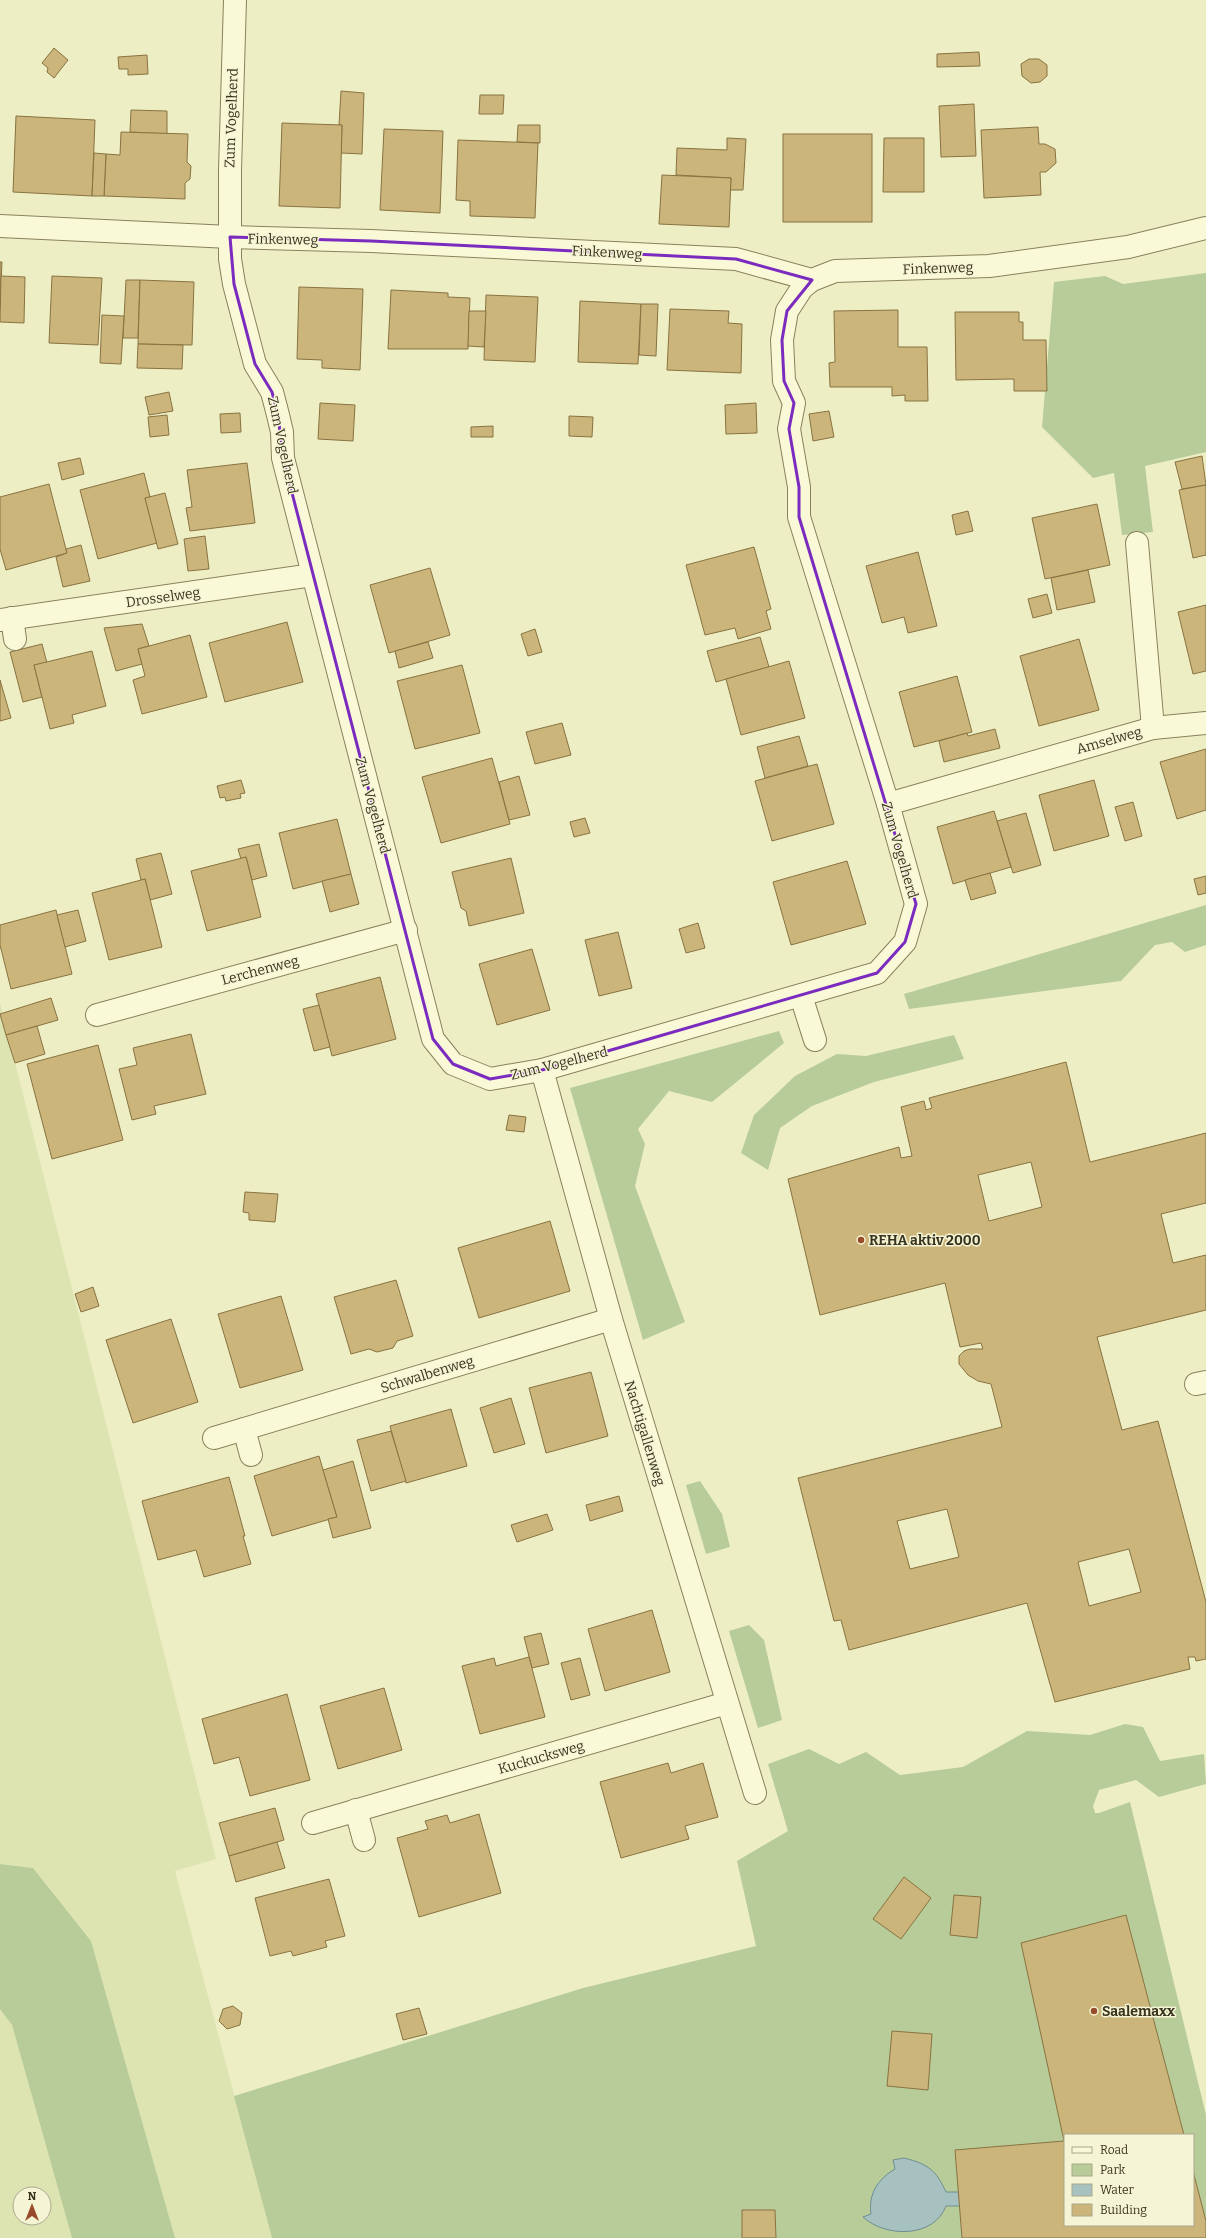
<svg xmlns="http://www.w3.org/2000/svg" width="1206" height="2238" font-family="Bitter,serif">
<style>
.farmland{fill:#dde4b2;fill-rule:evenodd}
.green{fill:#b7cc99;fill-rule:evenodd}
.water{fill:#a7c1c1;stroke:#6d8e90}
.building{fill:#ccb57b;stroke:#887341;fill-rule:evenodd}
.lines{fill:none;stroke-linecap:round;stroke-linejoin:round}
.minor-casing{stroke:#89815b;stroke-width:24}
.minor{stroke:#f9f9d8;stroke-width:22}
.marked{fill:none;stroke:#7b2cbf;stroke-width:3;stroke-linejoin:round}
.poi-dot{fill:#984b2b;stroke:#f5f5d5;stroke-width:1.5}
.labels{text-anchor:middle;stroke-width:3;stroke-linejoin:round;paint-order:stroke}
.street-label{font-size:14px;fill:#39341f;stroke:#f5f5d5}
.poi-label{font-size:14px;font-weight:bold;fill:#39341f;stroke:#f5f5d5;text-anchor:start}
</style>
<rect width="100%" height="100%" fill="#eeeec5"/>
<g class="farmland">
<path d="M0,1003L216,1859L175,1871L272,2238H175L91,1941L33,1868L0,1864Z"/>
<path d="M0,2009L12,2025L72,2238H0ZM20,2194H44V2218H20Z"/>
</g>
<g class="green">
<path d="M1206,273V452L1145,466L1153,532L1122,535L1114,473L1093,478L1042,427L1054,282L1105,276L1123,284Z"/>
<path d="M1206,905V945L1185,952L1172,942L1155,945L1121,981L909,1009L904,994Z"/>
<path d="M779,1031L784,1043L712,1102L669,1091L638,1129L645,1144L635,1186L685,1322L643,1340L570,1088Z"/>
<path d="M954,1035L964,1059L874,1082L812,1106L780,1128L768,1170L741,1153L754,1115L795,1076L837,1054L866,1056Z"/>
<path d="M700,1481L722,1514L730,1547L706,1554L686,1485Z"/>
<path d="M749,1625L764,1640L782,1720L758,1728L729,1631Z"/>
<path d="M1125,1724L1143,1727L1160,1761L1204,1754L1206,1784L1159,1797L1136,1780L1099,1790L1093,1806L1095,1813H1099L1130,1802L1206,2115V2238H272L234,2096L583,1988L756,1946L737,1861L788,1831L768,1764L809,1749L839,1764L866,1752L900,1775L963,1767L1027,1731L1090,1735ZM1065,2135H1193V2225H1065Z"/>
<path d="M0,1864L33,1868L91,1941L175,2238H72L12,2025L0,2009Z"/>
</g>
<path class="water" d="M904,2158C928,2164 936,2170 946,2192H959L960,2206H946C934,2238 886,2238 863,2217L871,2214C868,2194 878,2179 895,2169L893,2160Z"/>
<g class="building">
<path d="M54,48L68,60L54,78L47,72L48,68L42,63Z"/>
<path d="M979,52L980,66L937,67V54Z"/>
<path d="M147,55L148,74L128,75V69H119L118,57Z"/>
<path d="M1029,59H1039L1047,65V76L1040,82L1031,83L1022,76L1021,64Z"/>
<path d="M341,91L364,93L362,154L341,153L342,125H339Z"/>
<path d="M480,95H504L503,114H479Z"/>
<path d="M974,104L976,156L941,157L939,106Z"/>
<path d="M131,110L167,111V134L130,132Z"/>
<path d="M16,116L95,120L92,196L13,192Z"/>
<path d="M282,123L342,125L340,208L279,206Z"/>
<path d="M518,125H540V143L517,142Z"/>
<path d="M1038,127L1039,144H1045L1055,149L1056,163L1046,172H1040L1041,195L984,198L981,130Z"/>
<path d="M384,129L443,131L440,213L380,210Z"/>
<path d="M121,132L188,134L187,162L191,166L190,179L185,183V199L104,196L106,154L120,155Z"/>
<rect x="783" y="134" width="89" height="88"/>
<path d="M727,138L746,139L743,190H730L731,178L676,175L677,148L727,150Z"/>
<path d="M884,138H924V192H883Z"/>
<path d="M458,140L538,143L535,218L470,216V201L456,200Z"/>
<path d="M94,153L106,154L104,196H92Z"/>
<path d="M662,175L731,178L729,227L659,224Z"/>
<path d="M0,262H2L0,308Z"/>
<path d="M1,276L25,277L24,323L0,322Z"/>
<path d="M52,276L102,278L98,345L49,343Z"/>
<path d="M126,280H140L138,338H123Z"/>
<path d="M140,280L194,282L192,345L138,344Z"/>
<path d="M299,287L363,289L360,370L322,368V360L297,359Z"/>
<path d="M391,290L448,293V297L470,298L468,349H388Z"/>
<path d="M486,295L538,297L535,362L484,360Z"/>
<path d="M580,301L641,304L638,364L578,362Z"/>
<path d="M641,304H658L656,356L639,355Z"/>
<path d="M670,309L729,311L728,323L742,324L741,373L667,370Z"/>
<path d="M898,310V347H927L928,401H905V395L892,396V387H830L829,363L835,362L834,311Z"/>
<path d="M469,311H486L484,347L468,346Z"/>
<path d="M955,312H1019V322H1023V340H1046L1047,391H1014V379L956,380Z"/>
<path d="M102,315L124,316L121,364L100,363Z"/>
<path d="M138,344L183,345L182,369L137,368Z"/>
<path d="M169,392L173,411L149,415L145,397Z"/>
<path d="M320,403L355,405L353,441L318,439Z"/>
<path d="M756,403L757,433L726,434L725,405Z"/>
<path d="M829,411L834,437L813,441L809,414Z"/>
<path d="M240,413L241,432L221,433L220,414Z"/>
<path d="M167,415L169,435L150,437L148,417Z"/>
<path d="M569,416L593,417L592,437L569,436Z"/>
<path d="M493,426V437H471V427Z"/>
<path d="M1202,456L1206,485L1182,489L1175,462Z"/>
<path d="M80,458L84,474L62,480L58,463Z"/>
<path d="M247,463L255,523L190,531L186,508L192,507L187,470Z"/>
<path d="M144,473L150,497L145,498L157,543L98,559L80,490Z"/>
<path d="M49,484L67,553L6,570L0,549V497Z"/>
<path d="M1206,485V555L1193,558L1179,490Z"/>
<path d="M165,493L178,544L158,549L145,498Z"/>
<path d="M1097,504L1110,565L1045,579L1032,518Z"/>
<path d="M968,511L973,531L956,535L952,515Z"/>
<path d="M205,536L209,569L188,571L184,539Z"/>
<path d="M81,545L90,581L63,587L56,557L67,553L66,549Z"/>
<path d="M754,547L771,609L766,611L771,629L738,639L735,628L705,635L686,565Z"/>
<path d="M918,552L937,626L908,633L904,617L882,623L866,566Z"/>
<path d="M430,568L450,635L389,653L370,585Z"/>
<path d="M1088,570L1095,602L1057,610L1051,578Z"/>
<path d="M1047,594L1052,613L1033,618L1028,599Z"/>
<path d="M1206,605V671L1193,674L1178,612Z"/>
<path d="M287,622L303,682L225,702L209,643Z"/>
<path d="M142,624L149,646L138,649L142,664L116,671L104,628Z"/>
<path d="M535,629L542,652L528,656L521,634Z"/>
<path d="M190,635L207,697L142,714L133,680L145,676L138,649Z"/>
<path d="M760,637L769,667L716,682L707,651Z"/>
<path d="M1079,639L1099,710L1039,726L1020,656Z"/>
<path d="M428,642L433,658L399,668L395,651Z"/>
<path d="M42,644L47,663L34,665L42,697L23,702L10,652Z"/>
<path d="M92,651L106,706L72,715L74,723L50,729L34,665Z"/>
<path d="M789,661L805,718L741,735L726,679Z"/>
<path d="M462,665L480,733L415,749L397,681Z"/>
<path d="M957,676L972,732L914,747L899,692Z"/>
<path d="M0,680L11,718L0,721Z"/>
<path d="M562,723L571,755L535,764L526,732Z"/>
<path d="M995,729L1000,748L944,762L939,741L967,733L968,736Z"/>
<path d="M799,736L808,766L765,778L757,747Z"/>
<path d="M1206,749V810L1177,819L1160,762Z"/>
<path d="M492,758L510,824L441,843L422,777Z"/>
<path d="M817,764L834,824L772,841L755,781Z"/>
<path d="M519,776L530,815L509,820L499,782Z"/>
<path d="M241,780L245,793L240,794L241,798L226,801L225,797L220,798L217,786Z"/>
<path d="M1094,780L1109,836L1054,851L1039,795Z"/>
<path d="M1133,802L1142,836L1125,841L1115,807Z"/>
<path d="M994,811L1011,867L953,884L937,827Z"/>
<path d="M1026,813L1041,865L1013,873L997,821Z"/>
<path d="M585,818L590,833L574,837L570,822Z"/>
<path d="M337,819L351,874L293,889L279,833Z"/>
<path d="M259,844L267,876L252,880L246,857L241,859L238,849Z"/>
<path d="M161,853L172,894L150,900L145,879L141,880L136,859Z"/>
<path d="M246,857L261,917L207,931L191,871Z"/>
<path d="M511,858L524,913L469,926L466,911L461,908L452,872Z"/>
<path d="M847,861L866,924L791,945L773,882Z"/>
<path d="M990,873L996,893L971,900L965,880Z"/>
<path d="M351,874L359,904L330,912L322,881Z"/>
<path d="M1206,876V893L1198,895L1194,879Z"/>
<path d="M145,879L162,947L109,960L92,893Z"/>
<path d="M56,910L72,974L11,989L0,945V925Z"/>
<path d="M78,910L86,941L65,947L57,915Z"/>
<path d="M698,923L705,948L686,953L679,929Z"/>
<path d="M618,932L632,988L599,996L585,940Z"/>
<path d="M532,949L550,1010L497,1025L479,964Z"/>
<path d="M380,977L396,1039L332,1056L316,994Z"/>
<path d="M51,998L58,1020L6,1035L0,1014Z"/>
<path d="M319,1005L330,1047L314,1051L303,1009Z"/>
<path d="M37,1026L45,1054L15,1063L6,1035Z"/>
<path d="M191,1034L206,1094L154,1106L156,1114L132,1120L119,1069L137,1065L133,1048Z"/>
<path d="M98,1045L123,1140L52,1159L27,1064Z"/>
<path d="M1066,1062L1090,1162L1206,1133V1203L1161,1214L1173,1263L1206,1255V1310L1097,1337L1122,1430L1158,1421L1206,1602V1659L1196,1661L1195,1657H1188L1190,1669L1055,1702L1027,1603L849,1650L841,1620L834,1621L798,1478L1002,1427L991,1384L978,1381L968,1375L959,1364V1356L964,1351L970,1349H983L981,1343L960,1347L945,1283L820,1315L788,1179L899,1147L901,1158L912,1156L901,1107L924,1101L926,1110L932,1108L929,1098ZM1031,1162L1042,1207L989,1221L978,1175ZM947,1509L959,1557L910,1569L897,1521ZM1129,1549L1141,1592L1089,1606L1078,1562Z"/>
<path d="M509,1115L526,1117L524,1132L506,1130Z"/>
<path d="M245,1192L278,1194L275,1222L249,1220V1213L243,1212Z"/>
<path d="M550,1221L570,1291L479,1318L458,1248Z"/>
<path d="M396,1280L413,1336L397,1341L393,1348L377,1352L369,1349L351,1354L334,1297Z"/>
<path d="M93,1287L99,1306L81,1312L75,1294Z"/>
<path d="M281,1296L303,1370L240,1388L218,1314Z"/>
<path d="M171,1319L198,1402L133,1423L106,1340Z"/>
<path d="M591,1372L608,1436L546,1453L529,1388Z"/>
<path d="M511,1398L525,1444L494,1453L480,1408Z"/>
<path d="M451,1409L467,1466L406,1483L390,1426Z"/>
<path d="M391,1431L406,1481L371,1491L357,1440Z"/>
<path d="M319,1456L337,1517L272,1536L254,1476Z"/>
<path d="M353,1461L371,1528L333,1538L328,1519L337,1517L323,1470Z"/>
<path d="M229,1477L245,1536H243L251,1564L204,1577L196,1550L158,1560L142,1501Z"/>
<path d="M619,1496L623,1511L590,1521L586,1505Z"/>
<path d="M547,1514L553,1530L517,1542L511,1525Z"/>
<path d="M652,1610L670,1672L605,1691L588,1629Z"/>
<path d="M541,1633L549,1664L532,1668L524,1637Z"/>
<path d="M529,1657L545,1717L480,1734L462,1666L494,1658L496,1666Z"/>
<path d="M580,1658L590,1695L571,1700L561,1663Z"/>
<path d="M384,1688L402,1750L338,1769L320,1706Z"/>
<path d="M287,1694L310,1780L250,1796L239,1757L214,1764L202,1719Z"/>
<path d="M668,1763L671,1773L703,1763L718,1817L685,1826L689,1839L621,1858L600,1782Z"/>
<path d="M275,1808L284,1840L229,1856L219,1823Z"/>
<path d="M479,1814L501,1893L419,1917L397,1838L428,1829L425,1821L447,1815L450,1823Z"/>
<path d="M277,1842L285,1868L236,1882L229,1856Z"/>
<path d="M904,1877L931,1898L901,1939L873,1919Z"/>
<path d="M329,1879L345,1936L325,1941L327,1947L293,1956L291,1951L270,1956L255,1898Z"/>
<path d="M954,1895L981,1897L977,1938L950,1935Z"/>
<path d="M1126,1915L1184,2135H1065V2225H1193V2171L1206,2221V2238H962L955,2150L1064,2141L1021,1943Z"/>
<path d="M233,2006L242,2013L240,2025L227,2029L219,2021L223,2009Z"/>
<path d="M419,2008L427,2034L403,2040L396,2014Z"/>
<path d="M892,2031L932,2034L928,2090L887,2086Z"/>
<path d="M742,2210H775L776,2238H742Z"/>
</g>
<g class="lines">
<defs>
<g id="minor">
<path d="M235,0L230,170V259L234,284L255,364L272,392L278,415L282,432L283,458L433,1039L453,1064L490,1079L542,1070L877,973L905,942L916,904L888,804L799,517V487L789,429L794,403L784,381L782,340L787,311L802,288L812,280"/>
<path d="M0,226L230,237L371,241L736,259L812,280L835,271L989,266L1128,247L1206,228"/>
<path d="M12,618L15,639"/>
<path d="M0,620L313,575"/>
<path d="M1153,728L1206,723"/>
<path d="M888,804L1153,728L1137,543"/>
<path d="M801,996L815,1040"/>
<path d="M97,1015L406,930"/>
<path d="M542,1070L611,1319L755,1793"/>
<path d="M1196,1384L1206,1382"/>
<path d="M244,1429L251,1455"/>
<path d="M214,1438L611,1319"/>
<path d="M356,1810L364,1840"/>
<path d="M313,1823L727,1703"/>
</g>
</defs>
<use href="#minor" class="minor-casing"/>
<use href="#minor" class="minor"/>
</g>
<path class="marked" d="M230,237L371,241L736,259L812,280L787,311L782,340L784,381L794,403L789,429L799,487V517L916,904L905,942L877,973L542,1070L490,1079L453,1064L433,1039L283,458L278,415L272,392L255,364L234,284Z"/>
<g class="poi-dot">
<circle cx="861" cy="1240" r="4"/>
<circle cx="1094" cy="2011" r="4"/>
</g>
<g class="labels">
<g class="street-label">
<text transform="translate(231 118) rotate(-88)" y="5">Zum Vogelherd</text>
<text transform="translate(283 239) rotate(1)" y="5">Finkenweg</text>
<text transform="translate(607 252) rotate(3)" y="5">Finkenweg</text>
<text transform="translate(938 268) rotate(-2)" y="5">Finkenweg</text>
<text transform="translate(283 445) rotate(78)" y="5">Zum Vogelherd</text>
<text transform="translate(163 597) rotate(-8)" y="5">Drosselweg</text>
<text transform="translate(1109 740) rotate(-16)" y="5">Amselweg</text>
<text transform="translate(373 805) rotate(75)" y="5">Zum Vogelherd</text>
<text transform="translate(900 850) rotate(74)" y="5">Zum Vogelherd</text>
<text transform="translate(260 970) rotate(-15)" y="5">Lerchenweg</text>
<text transform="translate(559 1063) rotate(-14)" y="5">Zum Vogelherd</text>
<text transform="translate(427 1374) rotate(-17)" y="5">Schwalbenweg</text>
<text transform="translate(645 1433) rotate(73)" y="5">Nachtigallenweg</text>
<text transform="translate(541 1757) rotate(-16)" y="5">Kuckucksweg</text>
</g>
<g class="poi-label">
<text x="869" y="1245">REHA aktiv 2000</text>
<text x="1102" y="2016">Saalemaxx</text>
</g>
</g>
<rect x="1064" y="2134" width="130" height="92" fill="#f5f5d5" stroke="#aaa88c"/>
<rect x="1072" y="2147" width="20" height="6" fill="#f9f9d8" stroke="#aaa88c"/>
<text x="1100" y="2154" font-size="12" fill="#39341f">Road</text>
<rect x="1072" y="2164" width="20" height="12" fill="#b7cc99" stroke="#aaa88c"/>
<text x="1100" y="2174" font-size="12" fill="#39341f">Park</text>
<rect x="1072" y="2184" width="20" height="12" fill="#a7c1c1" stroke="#aaa88c"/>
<text x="1100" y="2194" font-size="12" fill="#39341f">Water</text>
<rect x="1072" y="2204" width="20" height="12" fill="#ccb57b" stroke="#aaa88c"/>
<text x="1100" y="2214" font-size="12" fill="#39341f">Building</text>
<g transform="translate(32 2206)"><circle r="19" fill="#f5f5d5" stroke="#aaa88c"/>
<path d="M0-3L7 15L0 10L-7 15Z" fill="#984b2b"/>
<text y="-6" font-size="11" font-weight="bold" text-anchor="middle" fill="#39341f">N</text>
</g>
</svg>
